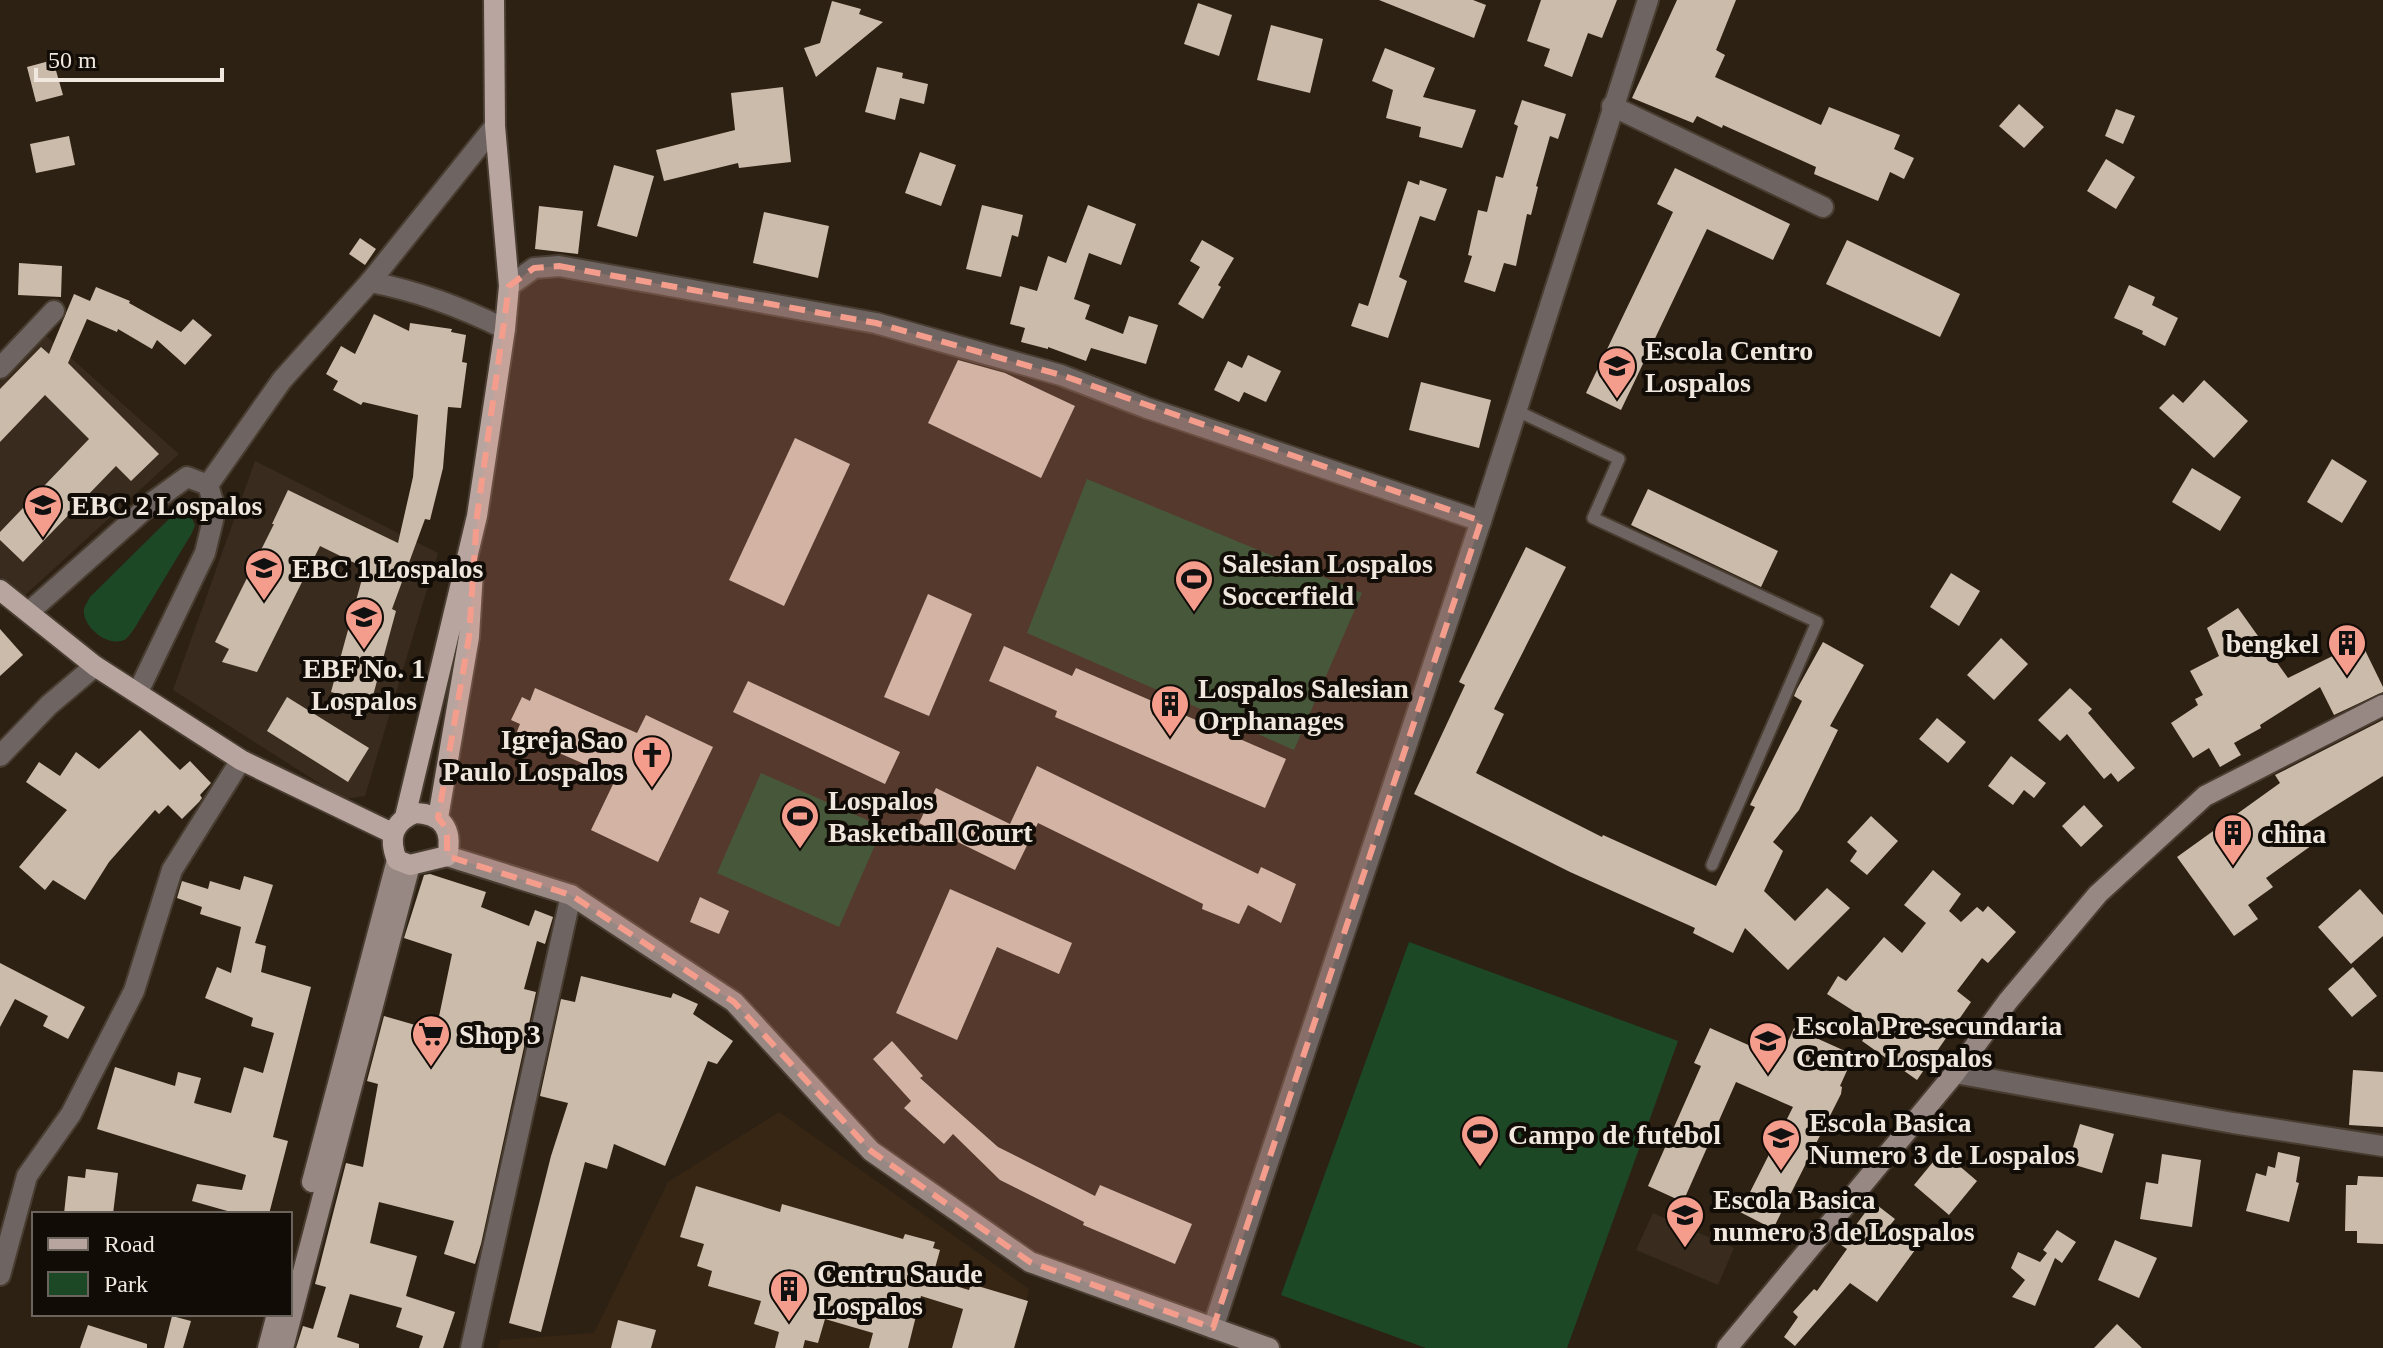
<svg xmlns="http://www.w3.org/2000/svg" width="2383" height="1348" font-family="Georgia,serif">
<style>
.built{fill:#372614}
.education{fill:#392c1f}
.green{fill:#1c4826}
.building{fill:#cbbbaa}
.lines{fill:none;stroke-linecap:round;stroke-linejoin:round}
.lane-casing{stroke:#483d30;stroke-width:15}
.street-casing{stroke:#483d30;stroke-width:24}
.secondary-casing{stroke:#483d30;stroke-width:24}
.primary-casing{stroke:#483d30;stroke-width:24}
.lane{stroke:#6e6461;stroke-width:11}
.street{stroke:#6e6461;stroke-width:20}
.secondary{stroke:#988884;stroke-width:20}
.primary{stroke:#b9a59f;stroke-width:20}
.marked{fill:#f49d8c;fill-opacity:0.2;stroke:#f49d8c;stroke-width:6;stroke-dasharray:16 10;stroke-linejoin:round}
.labels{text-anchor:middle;stroke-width:8;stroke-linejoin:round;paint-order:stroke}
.poi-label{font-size:28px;font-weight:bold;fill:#f0e8df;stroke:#110c06;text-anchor:start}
</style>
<rect width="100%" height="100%" fill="#2d2114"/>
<path class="built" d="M779,1112L1029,1289L1016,1348H498L500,1340L594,1333L668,1182Z"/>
<g class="education">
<path d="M45,335L179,454L23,597L0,577V381Z"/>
<path d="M255,461L438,553L365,796L344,799L173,690Z"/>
<path d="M1653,1213L1734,1248L1718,1285L1636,1250Z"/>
</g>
<g class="green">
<path d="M1087,479L1362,593L1294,750L1027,633Z"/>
<path d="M182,512L191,516L195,525L192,533L134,629C133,631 127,638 126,639C109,649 82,627 84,609C85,605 88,601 90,597L173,515Z"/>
<path d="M761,773L883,827L839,927L717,873Z"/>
<path d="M1409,942L1678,1041L1567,1348H1426L1281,1295Z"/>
</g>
<g class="building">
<path d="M1379,0H1473L1486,5L1474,38Z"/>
<path d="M1541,0H1617L1602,38L1588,33L1572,77L1544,66L1550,49L1527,41Z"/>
<path d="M1677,0H1736L1716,50L1725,55L1715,77L1821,125L1829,107L1900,135L1894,149L1914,158L1904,179L1890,172L1878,201L1814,174L1816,167L1723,125L1722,128L1697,116L1693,123L1632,98Z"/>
<path d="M832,1L861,9L859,14L883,22L816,77L804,48L820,43Z"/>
<path d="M1198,3L1232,15L1219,56L1184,44Z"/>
<path d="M1271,25L1323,39L1310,93L1257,80Z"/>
<path d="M1385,48L1435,68L1423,97L1476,110L1462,148L1419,137L1421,127L1386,118L1393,90L1372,81Z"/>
<path d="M53,60L63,95L36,102L27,67Z"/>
<path d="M877,67L903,73L902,78L928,84L924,104L900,98L895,120L865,112Z"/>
<path d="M783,87L791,162L739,168L738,163L664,181L656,150L735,130L731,93Z"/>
<path d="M1522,100L1566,114L1558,139L1550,136L1536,186L1538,187L1531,215L1527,214L1516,266L1504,263L1495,292L1464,282L1472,256L1468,255L1478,210L1487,212L1496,176L1503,178L1518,126L1514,124Z"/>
<path d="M2019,104L2044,127L2024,148L1999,126Z"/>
<path d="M2116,109L2135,116L2123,144L2105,136Z"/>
<path d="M69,136L75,165L36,173L30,144Z"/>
<path d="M920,152L956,165L941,206L905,193Z"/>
<path d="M2106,159L2135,177L2116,209L2087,191Z"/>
<path d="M614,165L654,176L637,237L597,226Z"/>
<path d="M1675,168L1790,224L1773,260L1707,229L1621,410L1586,393L1673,212L1657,204Z"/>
<path d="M1420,180L1447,189L1435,221L1420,216L1399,277L1407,281L1388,338L1351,326L1359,303L1368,306L1408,181L1419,185Z"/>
<path d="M982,205L1023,215L1018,237L1012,235L1001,277L966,269Z"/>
<path d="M1088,205L1136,224L1121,265L1089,253L1074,299L1090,305L1085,319L1123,334L1129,316L1158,325L1146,364L1091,348L1086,361L1048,347V349L1021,342L1025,328L1010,324L1020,286L1037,291L1048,256L1066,263Z"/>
<path d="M539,206L583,211L578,254L535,249Z"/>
<path d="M764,212L829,226L818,278L753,263Z"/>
<path d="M360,238L376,249L365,265L349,254Z"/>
<path d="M1202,240L1234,258L1218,285L1221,287L1203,319L1178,304L1200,267L1190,261Z"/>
<path d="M1847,240L1960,294L1940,337L1826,284Z"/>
<path d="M19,263L62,266L61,297L18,295Z"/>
<path d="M2129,285L2155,297L2152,305L2178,318L2165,346L2142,334L2143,331L2114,318Z"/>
<path d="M96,287L130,301L129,303L181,332L193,319L212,335L185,365L157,340L152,349L118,329L117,332L87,319L68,363L159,454L131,481L116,466L23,562L0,540V532L89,439L45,395L0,442V389L41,347L49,354L74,294L90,301Z"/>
<path d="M374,314L409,331L410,323L452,329L451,332L466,335L462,362L467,363L461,408L448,407L443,468L430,520L425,519L392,609L396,611L371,703L331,692L365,568L320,546L257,672L222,662L229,649L215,642L274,524H272L288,490L398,543L413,477L418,415L363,402L361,405L333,390L338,381L326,374L341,346L355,354Z"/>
<path d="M1248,355L1281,371L1266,402L1244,392L1239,402L1214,390L1228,361L1242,368Z"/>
<path d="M958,360L1005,373L1075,406L1041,478L928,423Z"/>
<path d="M2204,380L2248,421L2214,458L2159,408L2173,394L2183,403Z"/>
<path d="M1421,382L1491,400L1479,448L1409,430Z"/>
<path d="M795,438L850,464L784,606L729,580Z"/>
<path d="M2332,459L2367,481L2342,523L2307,502Z"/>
<path d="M2192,468L2241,497L2220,531L2172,502Z"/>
<path d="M1648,489L1778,551L1761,587L1631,525Z"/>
<path d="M1526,547L1566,567L1494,709L1504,714L1476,773L1602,837L1603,835L1716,886L1755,807L1750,805L1802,701L1794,696L1797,689L1823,642L1864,665L1830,726L1838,730L1799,810L1773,842L1783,851L1764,891L1795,921L1827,888L1850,908L1788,970L1745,928L1733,953L1693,933L1695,928L1570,872L1414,794L1465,685L1459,682Z"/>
<path d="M1951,573L1980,591L1959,626L1930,607Z"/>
<path d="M928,594L972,614L929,716L884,697Z"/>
<path d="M2238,608L2288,678L2361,642L2383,687V692L2334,715L2320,687L2260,725L2261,728L2234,743L2241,755L2220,767L2209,748L2193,758L2171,723L2198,705L2195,699L2203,695L2190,671L2219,656L2207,628Z"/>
<path d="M0,629L23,655L0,676Z"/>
<path d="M2001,638L2028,664L1994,700L1967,675Z"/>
<path d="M1004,646L1072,676L1076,668L1286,759L1265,808L1055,717L1057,711L989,681Z"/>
<path d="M748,681L900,752L885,784L733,712Z"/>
<path d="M535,688L637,733L646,715L713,747L658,862L591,830L616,778L516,734L520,724L511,720L522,697L530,701Z"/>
<path d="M2070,688L2092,709L2088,713L2135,768L2118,782L2111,773L2104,779L2067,734L2060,741L2038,720Z"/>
<path d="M287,697L369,748L348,782L267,731Z"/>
<path d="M1937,718L1966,742L1948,763L1919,739Z"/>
<path d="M2383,720V776L2303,826L2315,843L2266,878L2273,887L2248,905L2258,919L2234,936L2177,857L2280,783L2275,775Z"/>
<path d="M140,730L180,770L190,761L211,783L200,795L202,798L199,802L182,819L168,805L159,814L155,810L109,862L85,900L53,880L45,890L19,867L67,810L26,782L39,762L60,776L76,752L99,769Z"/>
<path d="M2011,756L2046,783L2034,798L2024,790L2013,805L1988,786Z"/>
<path d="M1037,766L1258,874L1261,867L1296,884L1281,923L1248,905L1239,924L1202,909L1203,904L1038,823L1015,870L919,823L936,788L1010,824Z"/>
<path d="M2084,805L2103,826L2081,847L2062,826Z"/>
<path d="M1871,816L1898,841L1867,875L1850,861L1857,851L1847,842Z"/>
<path d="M1933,870L1961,894L1949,911L1961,922L1977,907L1983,912L1988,906L2016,932L1988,963L1982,958L1957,991L1971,1002L1917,1080L1862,1041L1874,1024L1827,994L1838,976L1846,981L1884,937L1902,953L1926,923L1904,905Z"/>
<path d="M430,874L486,892L481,907L529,926L535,910L553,917L545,944L537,941L524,989L536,992L481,1244L475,1264L444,1254L454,1221L379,1202L370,1243L417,1256L406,1296L455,1312L443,1348H419L423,1336L396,1327L402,1308L350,1294L337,1337L359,1344V1348H296L303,1326L313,1329L326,1287L315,1284L346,1163L363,1167L378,1084L367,1081L384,1016L436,1031L452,954L404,938L424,875Z"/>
<path d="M244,876L273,885L255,943L266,946L261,972L311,987L273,1137L288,1141L269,1214H238L192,1201L197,1184L242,1190L246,1175L97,1129L115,1067L175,1086L178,1072L201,1078L194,1103L231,1113L244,1067L263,1073L274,1033L251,1026L253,1018L205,998L217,967L231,973L241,927L200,914L202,907L177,898L182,881L208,889L210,881L240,890Z"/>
<path d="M950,889L1072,943L1059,974L997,947L957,1040L896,1013Z"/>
<path d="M2360,889L2383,915V936L2351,964L2318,927Z"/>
<path d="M700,897L729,911L719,934L690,922Z"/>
<path d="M0,963L85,1007L68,1039L43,1026L48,1016L15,999L0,1027Z"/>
<path d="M2353,967L2377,996L2352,1017L2328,989Z"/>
<path d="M581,976L671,998L673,993L698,1004L693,1014L733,1041L717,1064L708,1061L665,1166L614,1144L607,1169L585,1162L541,1332L509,1323L551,1156L568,1103L540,1096L561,999L575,1002Z"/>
<path d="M1710,1028L1780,1059L1794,1028L1854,1055L1840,1086L1842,1087L1841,1094L1773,1229L1740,1212L1793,1107L1736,1082L1683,1202L1648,1186L1701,1066L1694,1063Z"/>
<path d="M892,1041L923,1076L920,1078L998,1147L1095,1196L1100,1185L1192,1224L1175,1264L1083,1225L1084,1222L1000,1180L953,1134L944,1144L904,1108L911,1101L873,1059Z"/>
<path d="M2353,1070L2383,1072V1127L2349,1125Z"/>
<path d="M2080,1124L2114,1134L2102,1173L2068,1163Z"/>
<path d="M1942,1151L1977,1181L1949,1215L1914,1185Z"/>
<path d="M2278,1152L2300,1157L2296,1182L2299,1183L2289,1222L2246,1211L2256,1173L2266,1176L2268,1166L2275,1168Z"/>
<path d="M2162,1154L2201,1160L2192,1227L2140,1219L2146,1182L2158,1184Z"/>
<path d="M86,1169L118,1173L113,1214H64L68,1176L85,1178Z"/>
<path d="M2358,1176L2383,1177V1244L2357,1243V1231H2345L2346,1185H2357Z"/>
<path d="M696,1186L780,1212L782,1204L903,1239L905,1234L935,1242L933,1248L940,1250L932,1279L969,1290L971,1284L1028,1301L1014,1348H952L963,1309L921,1296L908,1348H869L873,1333L825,1319L818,1343L805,1340L803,1348H775L779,1332L754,1324L761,1301L708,1286L712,1271L697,1266L704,1244L680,1237Z"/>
<path d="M1873,1202L1895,1219L1887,1229L1915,1250L1877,1302L1850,1283L1795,1346L1784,1337L1798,1317L1793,1312L1814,1289L1817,1291L1847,1249L1841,1245Z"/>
<path d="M2057,1230L2076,1242L2062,1263L2055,1258L2035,1306L2012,1297L2025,1280L2011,1268L2018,1252L2040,1262L2047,1253L2043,1250Z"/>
<path d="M2115,1240L2157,1258L2139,1298L2098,1280Z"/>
<path d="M172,1316L191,1321L183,1348H164Z"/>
<path d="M618,1320L656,1330L651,1348H611Z"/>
<path d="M2117,1324L2142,1348H2094Z"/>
<path d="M88,1325L147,1344V1348H80Z"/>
</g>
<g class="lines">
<defs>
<path id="lane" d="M1517,411L1619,459L1593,518L1817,622L1712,865"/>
<g id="street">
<path d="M1612,106L1823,207"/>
<path d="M370,282C418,291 461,307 505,329"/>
<path d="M509,286L534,268L559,266L876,323L1061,375L1147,408L1481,521"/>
<path d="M0,368L54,311"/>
<path d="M208,485L282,380L370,282L495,126"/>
<path d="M29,612L154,501L187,477L208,485L213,502V520L205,553L138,692"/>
<path d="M0,756L49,705L95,666"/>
<path d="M1955,1073L2233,1123L2383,1146"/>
<path d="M0,1275L27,1176L71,1114L134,991L172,870L241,760"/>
<path d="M1213,1328L1481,521L1648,0"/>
<path d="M471,1348L571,895"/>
</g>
<g id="secondary">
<path d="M447,856L571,895L734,1002L871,1151L1030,1262L1269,1348"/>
<path d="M312,1182L397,860"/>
<path d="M268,1348L277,1314"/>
<path d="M283,1348L410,865"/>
<path d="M1727,1348L1955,1073L2008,1001L2098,894L2205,796L2383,705"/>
</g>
<g id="primary">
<path d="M0,590L95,666L241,760L392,833"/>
<path d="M415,813C443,814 453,830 447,856L410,865L397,860C388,838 393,822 415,813Z"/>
<path d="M405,817L477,516L505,329L509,286L495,126L494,0"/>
<path d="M438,818L469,637L473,572"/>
</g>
</defs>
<use href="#lane" class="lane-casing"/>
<use href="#street" class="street-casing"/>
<use href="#secondary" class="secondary-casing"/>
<use href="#primary" class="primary-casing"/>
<use href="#lane" class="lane"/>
<use href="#street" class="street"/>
<use href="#secondary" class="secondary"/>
<use href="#primary" class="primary"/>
</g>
<path class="marked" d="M559,266L876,323L1061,375L1481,521L1213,1328L1030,1262L871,1151L734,1002L571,895L447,856V829L438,818L469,637L477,516L509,286L534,268Z"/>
<defs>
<symbol id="school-pin" viewBox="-11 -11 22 30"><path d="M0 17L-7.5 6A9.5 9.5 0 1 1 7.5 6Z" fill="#f49d8c" stroke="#110c06"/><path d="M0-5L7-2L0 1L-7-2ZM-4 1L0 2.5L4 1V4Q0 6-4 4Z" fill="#111"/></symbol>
<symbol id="stadium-pin" viewBox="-11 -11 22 30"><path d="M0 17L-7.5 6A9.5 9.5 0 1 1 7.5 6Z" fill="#f49d8c" stroke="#110c06"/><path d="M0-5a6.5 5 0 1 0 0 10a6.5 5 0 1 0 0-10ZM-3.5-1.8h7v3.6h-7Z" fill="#111"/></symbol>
<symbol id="building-pin" viewBox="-11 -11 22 30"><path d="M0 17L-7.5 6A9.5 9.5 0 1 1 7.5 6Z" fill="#f49d8c" stroke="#110c06"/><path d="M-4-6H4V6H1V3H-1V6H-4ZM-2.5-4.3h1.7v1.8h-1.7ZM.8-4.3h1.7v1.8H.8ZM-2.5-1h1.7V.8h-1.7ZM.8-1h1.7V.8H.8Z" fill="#111"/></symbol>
<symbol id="church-pin" viewBox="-11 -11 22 30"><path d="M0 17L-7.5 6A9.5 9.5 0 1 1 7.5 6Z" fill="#f49d8c" stroke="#110c06"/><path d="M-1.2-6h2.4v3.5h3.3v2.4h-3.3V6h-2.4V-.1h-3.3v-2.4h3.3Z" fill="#111"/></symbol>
<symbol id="supermarket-pin" viewBox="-11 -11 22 30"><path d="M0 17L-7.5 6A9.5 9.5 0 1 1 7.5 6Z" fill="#f49d8c" stroke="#110c06"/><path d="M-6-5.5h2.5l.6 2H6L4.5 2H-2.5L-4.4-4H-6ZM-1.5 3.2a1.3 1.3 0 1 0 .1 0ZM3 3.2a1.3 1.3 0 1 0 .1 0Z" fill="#111"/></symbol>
</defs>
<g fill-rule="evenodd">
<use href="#school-pin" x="1595" y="344" width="44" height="60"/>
<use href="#school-pin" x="21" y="483" width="44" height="60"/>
<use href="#school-pin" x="242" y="546" width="44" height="60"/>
<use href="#stadium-pin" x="1172" y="557" width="44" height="60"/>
<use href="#school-pin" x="342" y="595" width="44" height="60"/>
<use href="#building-pin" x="2325" y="621" width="44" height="60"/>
<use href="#building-pin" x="1148" y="682" width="44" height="60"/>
<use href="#church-pin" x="630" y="733" width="44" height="60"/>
<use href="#stadium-pin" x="778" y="794" width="44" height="60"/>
<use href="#building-pin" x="2211" y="811" width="44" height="60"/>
<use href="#supermarket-pin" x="409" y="1012" width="44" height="60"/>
<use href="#school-pin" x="1746" y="1019" width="44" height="60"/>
<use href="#stadium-pin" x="1458" y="1112" width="44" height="60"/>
<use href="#school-pin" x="1759" y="1116" width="44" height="60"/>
<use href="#school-pin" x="1663" y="1193" width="44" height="60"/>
<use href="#building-pin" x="767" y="1267" width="44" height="60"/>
</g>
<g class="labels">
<g class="poi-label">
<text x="1645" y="360">Escola Centro<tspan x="1645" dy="32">Lospalos</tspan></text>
<text x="71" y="515">EBC 2 Lospalos</text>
<text x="1222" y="573">Salesian Lospalos<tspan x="1222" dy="32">Soccerfield</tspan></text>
<text x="292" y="578">EBC 1 Lospalos</text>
<text x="2319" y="653" text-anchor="end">bengkel</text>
<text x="364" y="678" text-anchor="middle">EBF No. 1<tspan x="364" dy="32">Lospalos</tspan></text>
<text x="1198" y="698">Lospalos Salesian<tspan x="1198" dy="32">Orphanages</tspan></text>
<text x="624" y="749" text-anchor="end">Igreja Sao<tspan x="624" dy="32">Paulo Lospalos</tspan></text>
<text x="828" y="810">Lospalos<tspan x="828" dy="32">Basketball Court</tspan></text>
<text x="2261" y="843">china</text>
<text x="1796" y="1035">Escola Pre-secundaria<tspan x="1796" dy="32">Centro Lospalos</tspan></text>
<text x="459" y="1044">Shop 3</text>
<text x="1809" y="1132">Escola Basica<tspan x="1809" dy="32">Numero 3 de Lospalos</tspan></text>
<text x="1508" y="1144">Campo de futebol</text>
<text x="1713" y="1209">Escola Basica<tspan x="1713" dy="32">numero 3 de Lospalos</tspan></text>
<text x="817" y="1283">Centru Saude<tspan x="817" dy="32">Lospalos</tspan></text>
</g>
</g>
<rect x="32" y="1212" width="260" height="104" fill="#110c06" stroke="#6a645d" stroke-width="2"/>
<rect x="48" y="1238" width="40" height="12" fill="#b9a59f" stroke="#6a645d" stroke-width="2"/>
<text x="104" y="1252" font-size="24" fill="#f0e8df">Road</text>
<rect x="48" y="1272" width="40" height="24" fill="#1c4826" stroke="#6a645d" stroke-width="2"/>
<text x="104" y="1292" font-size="24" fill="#f0e8df">Park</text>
<path d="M36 68v12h186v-12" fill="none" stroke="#f0e8df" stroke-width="4"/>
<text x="48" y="68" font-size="24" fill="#f0e8df" stroke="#110c06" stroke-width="6" paint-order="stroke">50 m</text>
</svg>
